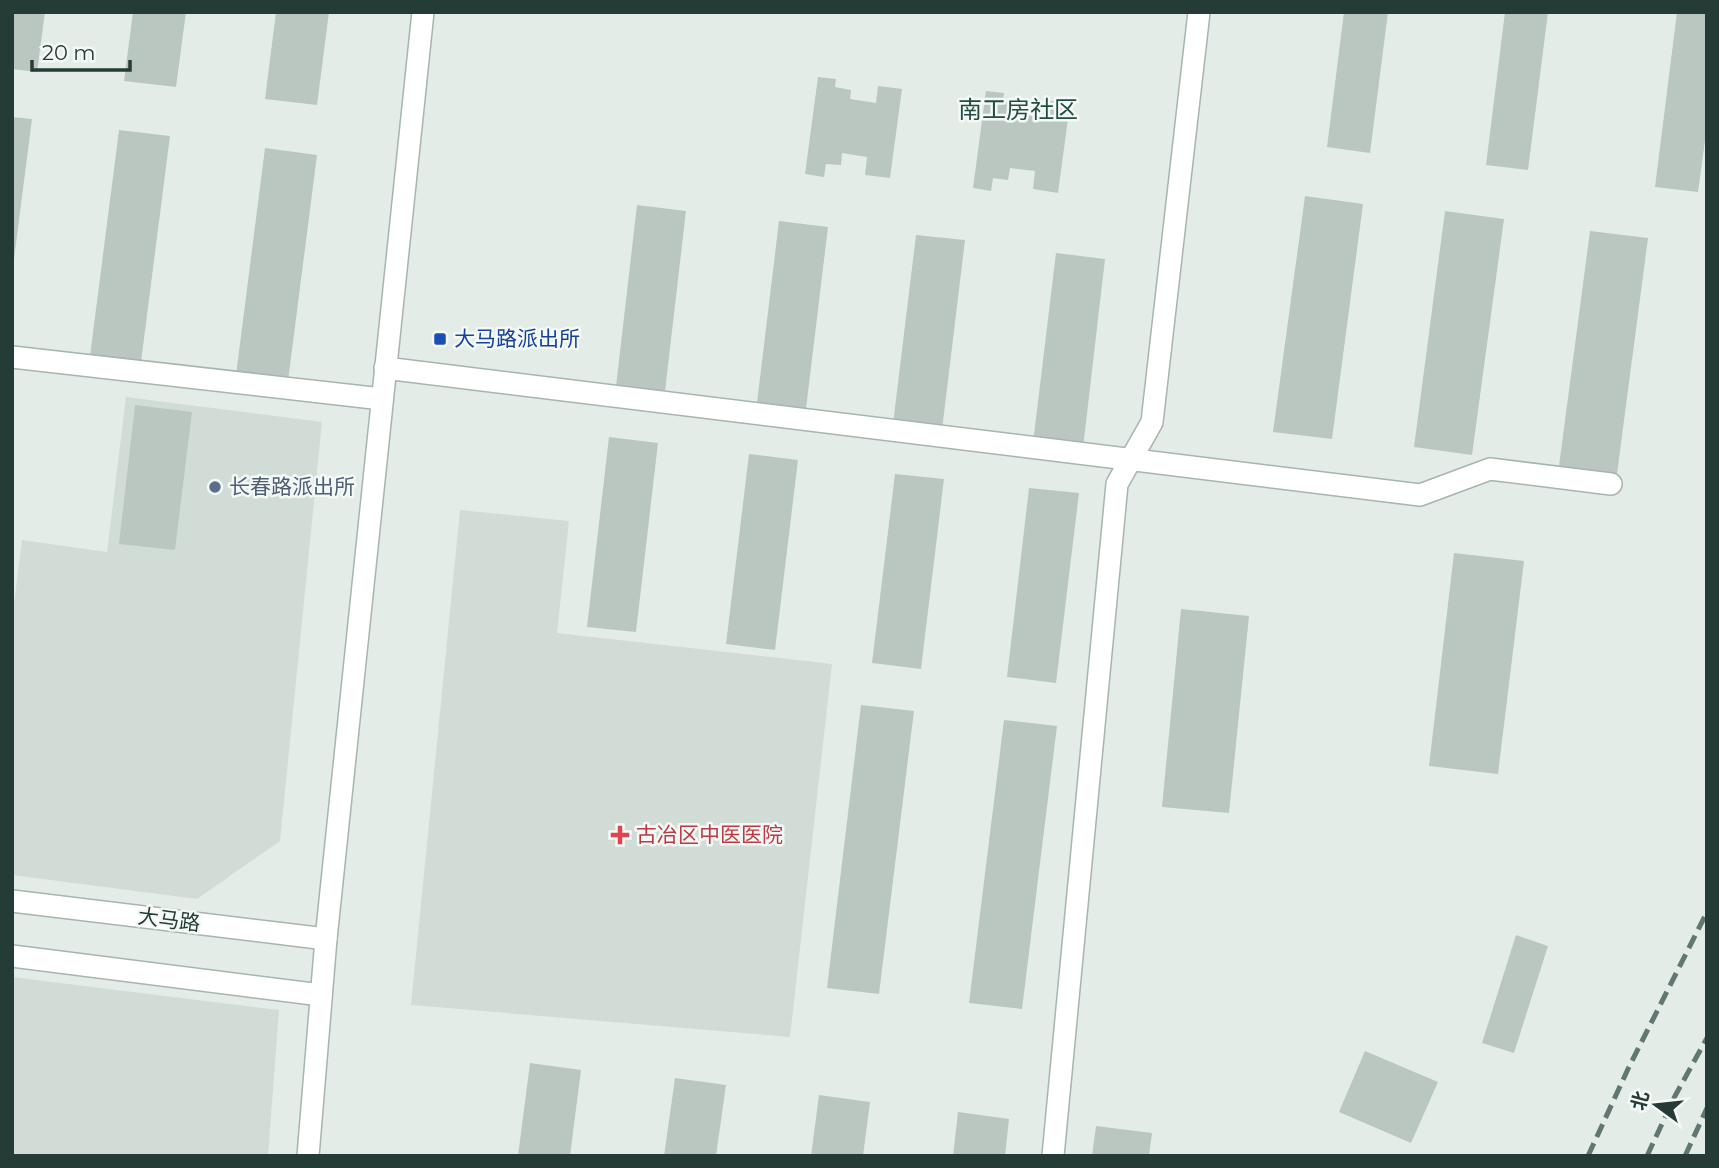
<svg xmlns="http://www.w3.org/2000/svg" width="1719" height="1168" font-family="Montserrat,'Noto Sans SC',sans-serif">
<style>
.built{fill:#d2dcd7}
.building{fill:#bac7c1}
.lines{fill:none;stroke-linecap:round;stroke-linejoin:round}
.minor-casing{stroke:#a7b4af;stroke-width:24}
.tertiary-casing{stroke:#a7b4af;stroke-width:24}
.minor{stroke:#fff;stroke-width:21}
.tertiary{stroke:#fff;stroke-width:21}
.rail{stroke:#607871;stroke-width:5;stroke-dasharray:14 7;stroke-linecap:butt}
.transit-dot{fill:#1a4fb4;stroke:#f4f9f7;stroke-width:2.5}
.service-dot{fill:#5c6f8a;stroke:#f4f9f7;stroke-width:2.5}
.health-dot{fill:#e0444e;stroke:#f4f9f7;stroke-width:2.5}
.labels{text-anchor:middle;stroke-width:5;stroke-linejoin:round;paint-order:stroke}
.transit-label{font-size:21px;fill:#164399;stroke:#f4f9f7;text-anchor:start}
.service-label{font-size:21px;fill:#4e5e75;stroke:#f4f9f7;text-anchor:start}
.health-label{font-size:21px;fill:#be3a42;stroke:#f4f9f7;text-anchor:start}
.street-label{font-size:21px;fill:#253c36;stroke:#f4f9f7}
.quarter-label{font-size:24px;fill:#224d42;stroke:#f4f9f7}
</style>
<rect width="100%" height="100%" fill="#e4ece8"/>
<g class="built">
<path d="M126,397L322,422L280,841L197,899L12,875V620L22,540L107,552Z"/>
<path d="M460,510L569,521L557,633L832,664L790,1037L411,1005Z"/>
<path d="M12,977L279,1010L268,1156H12Z"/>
</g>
<g class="building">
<path d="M12,12H45L37,72L12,69Z"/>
<path d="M133,12H186L176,87L124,81Z"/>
<path d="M276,12H329L317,105L265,99Z"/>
<path d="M1344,12H1388L1370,153L1327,147Z"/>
<path d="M1505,12H1548L1528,170L1486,165Z"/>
<path d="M1677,12H1707V126L1698,192L1655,187Z"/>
<path d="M818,77L836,79L835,87L851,90L850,99L876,103L878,86L902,89L890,178L865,175L867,157L842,153L841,165L826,164L824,177L805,174Z"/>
<path d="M986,91L1004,93L1003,101L1018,104L1017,114L1043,117L1045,100L1070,104L1058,193L1033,189L1035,171L1010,168L1008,180L993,178L991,191L973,188Z"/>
<path d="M12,117L32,119L14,259H12Z"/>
<path d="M119,130L170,136L141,362L90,356Z"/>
<path d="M265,148L317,155L288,381L236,375Z"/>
<path d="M1305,196L1363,204L1332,439L1273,432Z"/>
<path d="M637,205L686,211L664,400L615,395Z"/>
<path d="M1445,211L1504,219L1472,455L1414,447Z"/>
<path d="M779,221L828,227L805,417L756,411Z"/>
<path d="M1590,231L1648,238L1617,474L1559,466Z"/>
<path d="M916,235L965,240L942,430L893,424Z"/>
<path d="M1056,253L1105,259L1083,448L1033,443Z"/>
<path d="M135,405L192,412L175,550L119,544Z"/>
<path d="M609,437L658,443L636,632L587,627Z"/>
<path d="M749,454L798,460L775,650L726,644Z"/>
<path d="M895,474L944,479L921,669L872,663Z"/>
<path d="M1029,488L1079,493L1056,683L1007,677Z"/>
<path d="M1454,553L1524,561L1498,774L1429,766Z"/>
<path d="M1181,609L1249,616L1229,813L1162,807Z"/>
<path d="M861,705L914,711L879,994L827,988Z"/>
<path d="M1004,720L1057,726L1022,1009L969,1003Z"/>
<path d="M1516,935L1548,946L1514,1053L1482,1043Z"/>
<path d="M1365,1051L1438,1082L1411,1143L1339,1112Z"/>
<path d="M530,1063L581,1070L570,1156H518Z"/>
<path d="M675,1078L726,1085L716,1156H664Z"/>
<path d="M819,1095L870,1102L863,1156H811Z"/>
<path d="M958,1112L1009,1119L1005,1156H953Z"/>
<path d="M1096,1126L1152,1133L1149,1156H1092Z"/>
</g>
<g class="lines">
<defs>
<g id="minor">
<path d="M12,357L382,399"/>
<path d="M385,368L1420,495L1490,469L1611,484"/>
<path d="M1053,1156L1117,484L1152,422L1199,12"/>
</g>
<g id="tertiary">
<path d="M12,901L326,939"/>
<path d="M12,956L321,995"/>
<path d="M308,1156L326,939L423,12"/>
</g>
</defs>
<use href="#minor" class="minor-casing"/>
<use href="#tertiary" class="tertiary-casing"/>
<use href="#minor" class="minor"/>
<use href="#tertiary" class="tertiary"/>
<g class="rail">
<path d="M1588,1156L1628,1069L1707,912"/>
<path d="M1647,1156L1675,1096L1707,1038"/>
<path d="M1685,1156L1707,1108"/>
</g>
</g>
<rect class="transit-dot" x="433" y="332" width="14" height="14" rx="3.5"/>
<circle class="service-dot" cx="215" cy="487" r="7"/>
<path class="health-dot" d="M616.5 824.5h7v7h7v7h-7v7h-7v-7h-7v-7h7z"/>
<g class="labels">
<g class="transit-label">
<text x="454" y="346">大马路派出所</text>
</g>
<g class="service-label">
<text x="229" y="494">长春路派出所</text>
</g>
<g class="health-label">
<text x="636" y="842">古冶区中医医院</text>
</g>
<g class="street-label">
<text transform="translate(169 920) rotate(7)" y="7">大马路</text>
</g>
<g class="quarter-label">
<text x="1018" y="118">南工房社区</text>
</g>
</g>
<rect width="1719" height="1168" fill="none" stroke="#253c36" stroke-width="28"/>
<g transform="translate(1656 1105) rotate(285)" stroke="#f4f9f7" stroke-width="5" paint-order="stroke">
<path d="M0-5L12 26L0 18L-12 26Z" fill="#253c36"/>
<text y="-10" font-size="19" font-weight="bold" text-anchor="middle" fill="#253c36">北</text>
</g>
<path d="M32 60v10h98v-10" fill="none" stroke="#253c36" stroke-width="3.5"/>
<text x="42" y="60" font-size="21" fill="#253c36" stroke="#f4f9f7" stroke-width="5" paint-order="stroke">20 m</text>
</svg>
